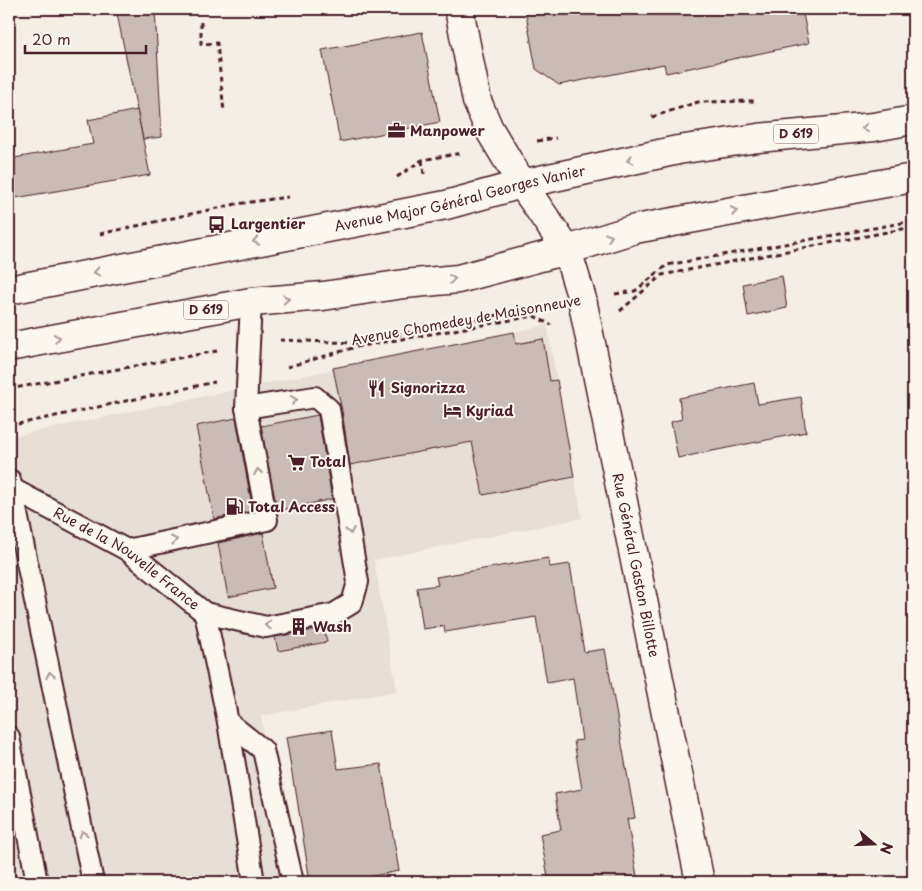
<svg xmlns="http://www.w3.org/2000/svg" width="922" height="891" font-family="'Playpen Sans',sans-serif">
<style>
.built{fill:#e7dfd6}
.building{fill:#cabbb6;stroke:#4a1f2b}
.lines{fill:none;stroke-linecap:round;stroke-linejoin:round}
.lane-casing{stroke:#4a1f2b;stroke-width:24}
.street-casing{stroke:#4a1f2b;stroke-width:31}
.primary-casing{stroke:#4a1f2b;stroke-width:31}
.path{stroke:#4a1f2b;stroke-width:3;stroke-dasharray:5 4;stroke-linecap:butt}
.lane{stroke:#fbf7ec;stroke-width:20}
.street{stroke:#fbf7ec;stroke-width:28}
.primary{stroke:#fbf7ec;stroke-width:28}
.oneway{stroke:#ab9695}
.labels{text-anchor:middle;stroke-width:4;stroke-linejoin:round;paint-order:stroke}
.shield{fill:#fbf7ec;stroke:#7f6065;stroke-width:1}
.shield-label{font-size:12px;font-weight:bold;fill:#4a1f2b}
.poi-label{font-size:14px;font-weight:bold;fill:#4a1f2b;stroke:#fbf7ec;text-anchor:start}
.street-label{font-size:14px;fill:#4a1f2b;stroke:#fbf7ec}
</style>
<rect width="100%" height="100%" fill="#f4eee4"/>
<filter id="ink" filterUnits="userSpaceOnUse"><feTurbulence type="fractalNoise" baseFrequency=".02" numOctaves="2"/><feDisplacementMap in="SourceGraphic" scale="10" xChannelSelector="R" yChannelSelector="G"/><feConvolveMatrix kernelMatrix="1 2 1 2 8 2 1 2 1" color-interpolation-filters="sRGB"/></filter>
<g filter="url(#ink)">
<path class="built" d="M547,325L582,518L374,560L397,691L261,716L291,882H9V437Z"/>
<g class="building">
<path d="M116,9H155L162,137L143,139Z"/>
<path d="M525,9H802L809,43L666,73L664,64L559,85L536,69Z"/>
<path d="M422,32L440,122L340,142L322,50Z"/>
<path d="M137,110L150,175L9,199V159L93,144L88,120Z"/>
<path d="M782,276L787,308L748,316L743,284Z"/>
<path d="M514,332L516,344L543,339L550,381L557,380L574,477L483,495L472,442L350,465L342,411L333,368Z"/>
<path d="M754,383L758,404L801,397L806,432L678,458L671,422L682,419L679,398Z"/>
<path d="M318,415L332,499L277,511L261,426Z"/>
<path d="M236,418L253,511L214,519L196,426Z"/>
<path d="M263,533L273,588L228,597L218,543Z"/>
<path d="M548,558L549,567L570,564L584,652L605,649L635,818L627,819L638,882H549L540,834L561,830L555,794L582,789L574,741L582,740L573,678L547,683L536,617L445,632L444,626L423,629L417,588L438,585L436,577Z"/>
<path d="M324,628L327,642L278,651L275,637Z"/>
<path d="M332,730L338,769L381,764L399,871L341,882H310L295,786H294L286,737Z"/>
</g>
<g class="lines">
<defs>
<g id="lane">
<path d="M10,480L93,882"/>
<path id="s1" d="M9,487L127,550L205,613L228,722L263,750L293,882"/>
<path d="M127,550L267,520L246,408L251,302"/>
<path d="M205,613L266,627L334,614L352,603L358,582L329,409L315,397L246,408"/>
<path d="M228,722L254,882"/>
<path d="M9,737L37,882"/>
</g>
<g id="street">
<path id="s2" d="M459,9L477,101L489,129L522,184L567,250L582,299L700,882"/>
</g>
<g id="primary">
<path id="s3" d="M9,290L446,205L522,184L678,150L758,138L874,127L913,120"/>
<path d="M9,347L251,302L323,296L404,284L458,279L567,250L635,229L913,178"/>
</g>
</defs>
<use href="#lane" class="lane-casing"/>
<use href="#street" class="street-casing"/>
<use href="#primary" class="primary-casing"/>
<g class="path">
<path d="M201,22V44L217,43L224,112"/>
<path d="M652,117L698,102L754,101"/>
<path d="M537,141L556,138"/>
<path d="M422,160L424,174"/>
<path d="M397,177L422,160L462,153"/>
<path d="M100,234L236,204L288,197"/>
<path d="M615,294L635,291L667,265L913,221"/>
<path d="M620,311L662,275L913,227"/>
<path d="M280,340L356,343L548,305"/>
<path d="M287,367L356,347L534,316L551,325"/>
<path d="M9,389L217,351"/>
<path d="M9,426L215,382"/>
</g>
<use href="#lane" class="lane"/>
<use href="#street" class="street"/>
<use href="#primary" class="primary"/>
</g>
<defs><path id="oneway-chevron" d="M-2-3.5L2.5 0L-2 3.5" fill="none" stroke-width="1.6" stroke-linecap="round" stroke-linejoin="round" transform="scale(1.25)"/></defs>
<g class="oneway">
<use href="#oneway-chevron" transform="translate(865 128) rotate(175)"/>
<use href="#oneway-chevron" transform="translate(630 160) rotate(169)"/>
<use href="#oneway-chevron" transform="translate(734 211) rotate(-10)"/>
<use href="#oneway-chevron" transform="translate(609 237) rotate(-17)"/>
<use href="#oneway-chevron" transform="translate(256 241) rotate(169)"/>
<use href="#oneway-chevron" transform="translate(97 272) rotate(169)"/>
<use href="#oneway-chevron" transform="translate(452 279) rotate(-7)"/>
<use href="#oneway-chevron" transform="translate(286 299) rotate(-4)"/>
<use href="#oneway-chevron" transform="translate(57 338) rotate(-10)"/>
<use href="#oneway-chevron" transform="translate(294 400) rotate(-9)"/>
<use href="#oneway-chevron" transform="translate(258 472) rotate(-100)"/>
<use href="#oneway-chevron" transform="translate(350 531) rotate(80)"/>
<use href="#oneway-chevron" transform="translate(174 540) rotate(-12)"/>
<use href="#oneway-chevron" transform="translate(268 625) rotate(177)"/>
<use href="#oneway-chevron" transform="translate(50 675) rotate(-102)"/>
<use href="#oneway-chevron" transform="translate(83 834) rotate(-102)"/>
</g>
</g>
<defs>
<symbol id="office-bare" viewBox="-9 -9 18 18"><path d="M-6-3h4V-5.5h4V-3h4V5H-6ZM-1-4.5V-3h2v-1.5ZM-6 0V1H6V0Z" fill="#4a1f2b" stroke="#fbf7ec" stroke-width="2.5" paint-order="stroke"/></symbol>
<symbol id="bus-bare" viewBox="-9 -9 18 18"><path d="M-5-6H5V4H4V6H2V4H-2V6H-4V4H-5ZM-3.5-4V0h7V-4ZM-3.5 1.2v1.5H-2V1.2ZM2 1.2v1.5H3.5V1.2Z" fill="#4a1f2b" stroke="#fbf7ec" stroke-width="2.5" paint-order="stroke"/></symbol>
<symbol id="restaurant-bare" viewBox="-9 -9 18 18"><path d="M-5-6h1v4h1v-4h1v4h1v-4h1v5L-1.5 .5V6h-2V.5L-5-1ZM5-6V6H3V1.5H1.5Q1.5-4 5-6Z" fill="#4a1f2b" stroke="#fbf7ec" stroke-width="2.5" paint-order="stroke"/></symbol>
<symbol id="hotel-bare" viewBox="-9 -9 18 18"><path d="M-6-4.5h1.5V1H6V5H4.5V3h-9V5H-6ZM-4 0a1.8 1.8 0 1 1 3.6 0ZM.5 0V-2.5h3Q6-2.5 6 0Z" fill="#4a1f2b" stroke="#fbf7ec" stroke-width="2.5" paint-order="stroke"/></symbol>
<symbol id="supermarket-bare" viewBox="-9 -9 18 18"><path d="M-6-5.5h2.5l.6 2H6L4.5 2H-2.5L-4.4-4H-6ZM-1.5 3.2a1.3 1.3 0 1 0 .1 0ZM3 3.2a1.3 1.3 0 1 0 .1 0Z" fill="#4a1f2b" stroke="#fbf7ec" stroke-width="2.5" paint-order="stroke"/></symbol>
<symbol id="fuel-bare" viewBox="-9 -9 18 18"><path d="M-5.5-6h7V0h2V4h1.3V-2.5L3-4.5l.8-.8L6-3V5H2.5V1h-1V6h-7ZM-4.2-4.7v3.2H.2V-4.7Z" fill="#4a1f2b" stroke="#fbf7ec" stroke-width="2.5" paint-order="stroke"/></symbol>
<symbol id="building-bare" viewBox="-9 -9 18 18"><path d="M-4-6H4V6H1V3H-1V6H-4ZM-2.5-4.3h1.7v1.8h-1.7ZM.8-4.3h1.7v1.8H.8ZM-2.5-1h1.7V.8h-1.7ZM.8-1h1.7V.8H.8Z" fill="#4a1f2b" stroke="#fbf7ec" stroke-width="2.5" paint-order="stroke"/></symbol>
</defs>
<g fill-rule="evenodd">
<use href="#office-bare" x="384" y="118" width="25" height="25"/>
<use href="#bus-bare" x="204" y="212" width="25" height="25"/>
<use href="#restaurant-bare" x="364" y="376" width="25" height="25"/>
<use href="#hotel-bare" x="440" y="398" width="25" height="25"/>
<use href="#supermarket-bare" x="284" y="450" width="25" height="25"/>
<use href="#fuel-bare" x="222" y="494" width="25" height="25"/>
<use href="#building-bare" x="286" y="614" width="25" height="25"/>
</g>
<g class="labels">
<g class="shield">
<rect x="773.5" y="124.5" width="45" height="19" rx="4"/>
<rect x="183.5" y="300.5" width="45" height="19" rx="4"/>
</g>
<g class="shield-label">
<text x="796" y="138">D 619</text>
<text x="206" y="314">D 619</text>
</g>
<g class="poi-label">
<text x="410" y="136">Manpower</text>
<text x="231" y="229">Largentier</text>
<text x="391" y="393">Signorizza</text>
<text x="466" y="416">Kyriad</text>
<text x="310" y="467">Total</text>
<text x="248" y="512">Total Access</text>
<text x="313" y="632">Wash</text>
</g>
<g class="street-label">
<text dy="5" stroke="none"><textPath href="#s3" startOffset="460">Avenue Major Général Georges Vanier</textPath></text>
<text transform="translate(466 320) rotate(-10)" y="5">Avenue Chomedey de Maisonneuve</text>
<text dy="5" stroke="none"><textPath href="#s1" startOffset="138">Rue de la Nouvelle France</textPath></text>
<text dy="5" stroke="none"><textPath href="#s2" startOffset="591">Rue Général Gaston Billotte</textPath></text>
</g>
</g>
<rect width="922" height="891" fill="none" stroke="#fbf7ec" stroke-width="30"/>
<rect x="15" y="15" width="892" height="861" fill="none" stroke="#4a1f2b" stroke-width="2" filter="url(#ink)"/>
<g transform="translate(874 844) rotate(109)" stroke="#fbf7ec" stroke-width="4" paint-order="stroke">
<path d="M0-4L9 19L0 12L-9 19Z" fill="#4a1f2b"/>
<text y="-8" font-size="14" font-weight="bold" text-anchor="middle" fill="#4a1f2b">N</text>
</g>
<path d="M25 45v8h121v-8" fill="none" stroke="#4a1f2b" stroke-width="2.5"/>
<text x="32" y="45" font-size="15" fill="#4a1f2b" stroke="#fbf7ec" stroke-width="4" paint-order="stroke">20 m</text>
</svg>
